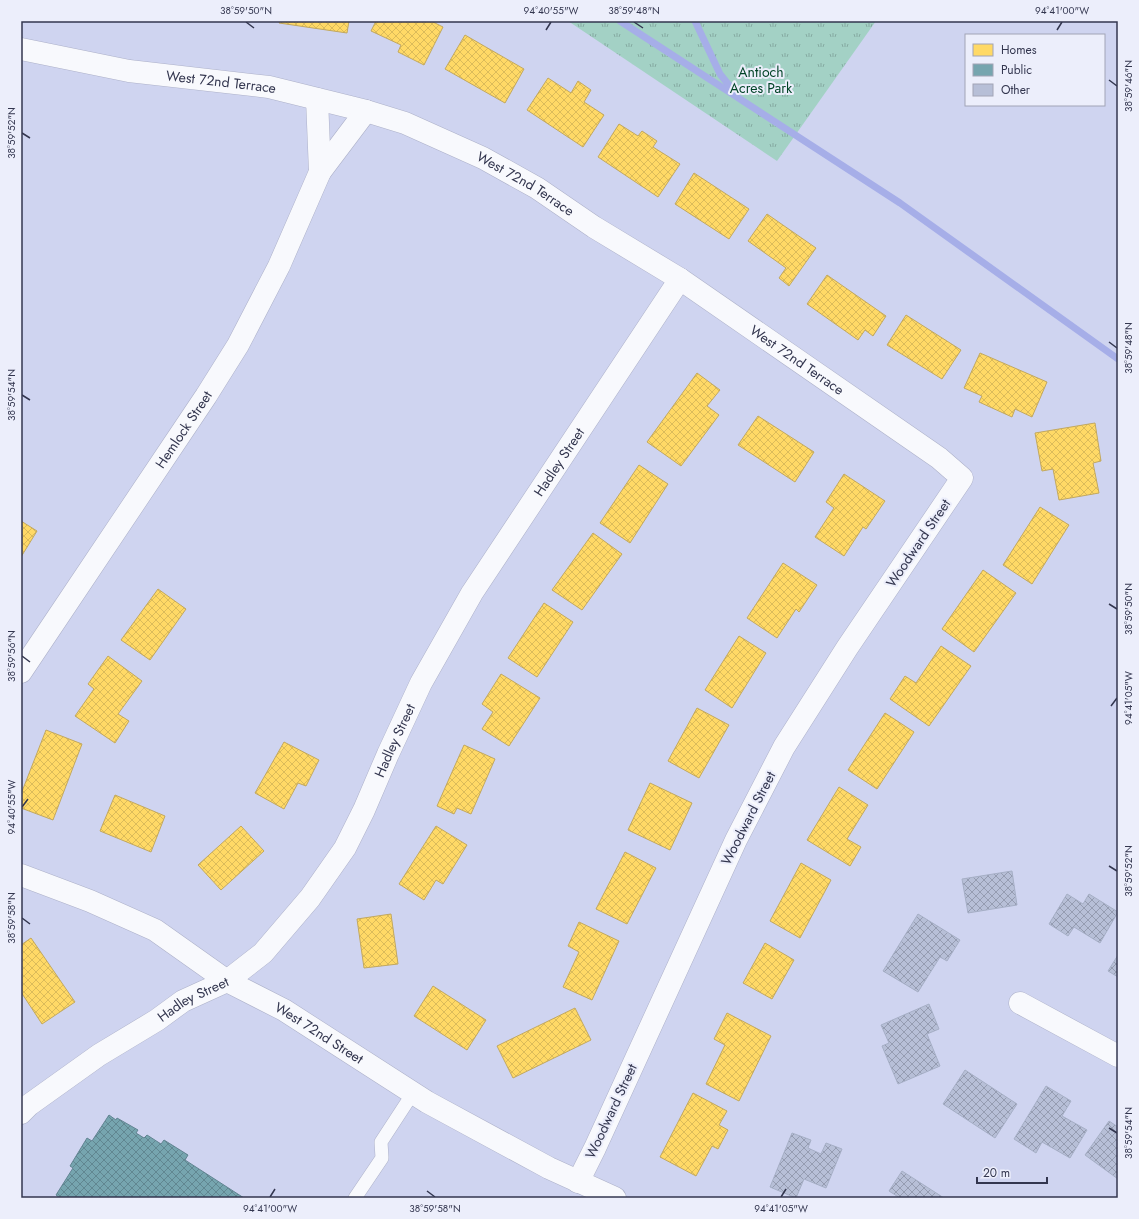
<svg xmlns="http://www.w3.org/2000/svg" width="1139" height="1219" font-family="Jost,sans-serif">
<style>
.grass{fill:url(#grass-tufts)}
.homes{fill:url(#homes-cross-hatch);stroke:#c2a85f}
.public{fill:url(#public-cross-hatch);stroke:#628492}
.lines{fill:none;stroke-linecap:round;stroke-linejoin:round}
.stream{stroke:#a6aee8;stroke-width:7}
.building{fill:url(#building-cross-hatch);stroke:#a6afc6}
.lane-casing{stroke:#adb1c9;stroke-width:14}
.street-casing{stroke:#adb1c9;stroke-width:23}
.lane{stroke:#f8f9fd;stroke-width:13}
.street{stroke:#f8f9fd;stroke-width:22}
.ticks{fill:none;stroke:#33364f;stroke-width:1.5}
.labels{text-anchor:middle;stroke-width:4;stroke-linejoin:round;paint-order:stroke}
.park-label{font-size:14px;fill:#004326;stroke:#eceefb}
.street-label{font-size:14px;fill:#33364f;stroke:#eceefb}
.neatline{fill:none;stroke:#33364f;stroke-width:1.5}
.ticks-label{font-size:10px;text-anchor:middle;fill:#33364f}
</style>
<defs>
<pattern id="grass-tufts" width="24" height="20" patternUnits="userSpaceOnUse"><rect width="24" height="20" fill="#a3d1c5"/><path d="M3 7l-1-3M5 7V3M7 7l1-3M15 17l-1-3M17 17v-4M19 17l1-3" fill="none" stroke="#85aaa2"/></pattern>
<pattern id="homes-cross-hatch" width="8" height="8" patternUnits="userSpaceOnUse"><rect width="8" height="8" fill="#ffd966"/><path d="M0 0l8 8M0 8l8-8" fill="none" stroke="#dbbb5a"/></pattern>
<pattern id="public-cross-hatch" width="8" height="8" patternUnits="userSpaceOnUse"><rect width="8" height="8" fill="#76a5af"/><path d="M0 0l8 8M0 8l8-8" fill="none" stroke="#618791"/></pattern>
<pattern id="building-cross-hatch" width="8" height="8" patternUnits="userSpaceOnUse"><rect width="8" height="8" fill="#b7bfd7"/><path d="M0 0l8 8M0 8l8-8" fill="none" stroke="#959cb1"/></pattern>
</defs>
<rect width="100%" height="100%" fill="#cfd4f0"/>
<path class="grass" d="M568,21H876L777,161Z"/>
<g class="homes">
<path d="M280,21H349L347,33L279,23Z"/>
<path d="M376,21H431L443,27L424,65L398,52L401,45L371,31Z"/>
<path d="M465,35L524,69L505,103L445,69Z"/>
<path d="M548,78L571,93L578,81L591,90L584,102L604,115L583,147L527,110Z"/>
<path d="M619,124L638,136L642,131L657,141L653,147L680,164L658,197L598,157Z"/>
<path d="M694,173L749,209L729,239L675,204Z"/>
<path d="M767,214L816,248L789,286L779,278L786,268L748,241Z"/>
<path d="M827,275L886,316L873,336L865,330L858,340L807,304Z"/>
<path d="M906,315L961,350L942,379L887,345Z"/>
<path d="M980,353L1047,382L1032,417L1015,409L1012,417L979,402L982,396L964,388Z"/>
<path d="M697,373L720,390L707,406L719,415L681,466L647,442Z"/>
<path d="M758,416L814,452L795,482L738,445Z"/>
<path d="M1095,423L1101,461L1093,463L1099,493L1059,500L1053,469L1042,471L1035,433Z"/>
<path d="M639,465L668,484L630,543L600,523Z"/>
<path d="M844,474L885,501L866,529L863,527L844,556L815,537L834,508L826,502Z"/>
<path d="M1040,507L1069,525L1032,584L1003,565Z"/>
<path d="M21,521L37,531L21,557Z"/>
<path d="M593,533L622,554L582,610L552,590Z"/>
<path d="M783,563L817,585L799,612L796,609L777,638L747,618Z"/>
<path d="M983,570L1016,593L974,652L942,629Z"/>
<path d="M158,589L186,609L150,660L121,640Z"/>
<path d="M544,603L573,622L537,677L508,658Z"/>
<path d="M739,636L766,653L732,708L705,690Z"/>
<path d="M941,646L971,666L929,726L890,699L905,676L916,683Z"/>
<path d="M108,656L142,681L118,714L129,721L115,743L75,716L94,689L88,684Z"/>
<path d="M501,674L540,698L509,746L482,729L493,712L482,704Z"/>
<path d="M697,708L729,725L699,778L668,761Z"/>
<path d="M885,713L914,732L877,789L848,770Z"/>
<path d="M46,730L82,744L53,820L21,808V794Z"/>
<path d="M284,742L319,760L306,786L298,783L284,809L255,793Z"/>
<path d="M464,745L495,759L471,814L457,808L454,814L437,806Z"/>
<path d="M650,783L692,803L670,850L628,830Z"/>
<path d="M839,787L868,805L847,839L861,847L850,866L807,840Z"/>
<path d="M115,795L165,816L151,852L100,831Z"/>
<path d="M241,826L264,851L221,890L198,865Z"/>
<path d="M436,826L467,845L443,884L436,880L424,900L399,884Z"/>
<path d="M625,852L656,868L627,924L596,909Z"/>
<path d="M801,863L831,880L800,938L770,921Z"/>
<path d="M391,914L398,964L364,968L357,919Z"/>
<path d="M579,922L619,941L592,1000L563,987L579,952L568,946Z"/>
<path d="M31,938L75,1002L42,1024L21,992V945Z"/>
<path d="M765,943L794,960L772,999L743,983Z"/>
<path d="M433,986L486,1020L467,1050L414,1016Z"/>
<path d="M575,1008L591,1040L513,1078L497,1046Z"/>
<path d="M727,1013L771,1036L739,1101L706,1084L725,1045L714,1039Z"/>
<path d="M693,1093L727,1111L719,1125L728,1130L718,1149L712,1146L696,1176L660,1157Z"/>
</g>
<path class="public" d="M109,1115L116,1120L117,1118L138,1130L136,1133L144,1138L147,1135L161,1144L164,1140L188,1155L185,1160L244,1198H60L56,1195L73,1168L70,1166L87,1138L92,1141Z"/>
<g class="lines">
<g class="stream">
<path d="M620,21L900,203L1118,359"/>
<path d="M695,21L720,74L736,94"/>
</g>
</g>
<g class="building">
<path d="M1012,871L1017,905L968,913L962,879Z"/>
<path d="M1067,894L1083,904L1089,894L1118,912L1100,943L1074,927L1068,936L1049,924Z"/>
<path d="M918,914L960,940L947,961L940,957L918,992L883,971Z"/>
<path d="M1118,955V977L1108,971Z"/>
<path d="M929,1004L939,1029L927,1034L940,1066L898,1084L882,1046L889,1043L881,1025Z"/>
<path d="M965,1070L1017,1104L995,1138L943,1104Z"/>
<path d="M1046,1086L1071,1101L1062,1116L1087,1130L1070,1158L1042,1142L1036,1153L1014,1139Z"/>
<path d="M1109,1121L1118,1127V1179L1085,1155Z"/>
<path d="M792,1133L811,1140L808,1148L821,1154L826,1143L842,1149L826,1188L804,1179L796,1198L770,1187Z"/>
<path d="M902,1171L944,1198H900L889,1191Z"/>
</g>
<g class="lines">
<defs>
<path id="lane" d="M355,1198L382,1158L381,1142L413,1093"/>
<g id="street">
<path id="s1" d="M21,49L129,71L269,87L366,111L405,123L483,158L537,188L594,227L680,279L939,458L962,478L847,648L784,747L736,840L595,1148L578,1182"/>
<path d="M317,99L320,172"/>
<path id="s2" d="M21,672L206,396L238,345L279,266L320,172L366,111"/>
<path id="s3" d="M21,875L90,901L155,930L227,981L284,1010L427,1102L549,1168L615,1198"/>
<path d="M1020,1003L1118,1056"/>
<path id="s4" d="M21,1113L29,1105L99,1055L157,1020L183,1001L227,981L263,953L310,898L345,848L364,810L388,754L421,683L472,593L680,279"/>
</g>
</defs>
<use href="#lane" class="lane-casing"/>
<use href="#street" class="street-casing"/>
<use href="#lane" class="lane"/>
<use href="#street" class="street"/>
</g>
<path class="ticks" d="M246,22L254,28M634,22L643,28M546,30L551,22M1057,30L1062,22M1109,80L1117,86M22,133L30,138M1109,342L1117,348M22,395L30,400M1109,604L1117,609M22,656L30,662M1111,706L1117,698M22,807L28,799M1109,866L1117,871M22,918L30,924M1109,1128L1117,1133M427,1191L435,1197M270,1197L275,1189M781,1197L786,1189"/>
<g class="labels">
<g class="park-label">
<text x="761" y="77">Antioch<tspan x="761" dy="16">Acres Park</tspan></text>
</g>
<g class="street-label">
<text dy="5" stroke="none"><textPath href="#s1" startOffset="203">West 72nd Terrace</textPath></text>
<text dy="5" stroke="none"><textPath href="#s1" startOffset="527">West 72nd Terrace</textPath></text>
<text dy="5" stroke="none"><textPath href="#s1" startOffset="851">West 72nd Terrace</textPath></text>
<text dy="5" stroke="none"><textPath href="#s2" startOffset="292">Hemlock Street</textPath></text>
<text dy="5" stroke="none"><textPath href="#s4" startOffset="867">Hadley Street</textPath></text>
<text transform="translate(918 543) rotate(-56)" y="5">Woodward Street</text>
<text dy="5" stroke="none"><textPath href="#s4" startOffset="543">Hadley Street</textPath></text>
<text transform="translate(748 818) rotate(-63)" y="5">Woodward Street</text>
<text dy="5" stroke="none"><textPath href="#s4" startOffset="207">Hadley Street</textPath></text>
<text dy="5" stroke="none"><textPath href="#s3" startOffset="339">West 72nd Street</textPath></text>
<text transform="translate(611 1111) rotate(-65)" y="5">Woodward Street</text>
</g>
</g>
<rect width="1139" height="1219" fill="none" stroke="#eceefb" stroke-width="44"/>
<rect x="965" y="34" width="140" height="72" fill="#eceefb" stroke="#a2a4b6"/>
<rect x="973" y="44" width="20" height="12" fill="#ffd966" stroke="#a2a4b6"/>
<text x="1001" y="54" font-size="12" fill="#33364f">Homes</text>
<rect x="973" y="64" width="20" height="12" fill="#76a5af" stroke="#a2a4b6"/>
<text x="1001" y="74" font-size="12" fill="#33364f">Public</text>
<rect x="973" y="84" width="20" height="12" fill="#b7bfd7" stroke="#a2a4b6"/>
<text x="1001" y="94" font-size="12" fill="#33364f">Other</text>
<path d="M977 1177v6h70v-6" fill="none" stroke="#33364f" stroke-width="2"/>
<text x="983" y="1177" font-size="12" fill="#33364f" stroke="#eceefb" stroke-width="3" paint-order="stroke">20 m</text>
<rect x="22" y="22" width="1095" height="1175" class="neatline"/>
<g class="ticks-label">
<text x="246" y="14">38°59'50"N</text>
<text x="551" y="14">94°40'55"W</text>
<text x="634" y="14">38°59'48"N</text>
<text x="1062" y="14">94°41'00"W</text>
<text transform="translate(1128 86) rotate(-90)" y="4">38°59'46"N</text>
<text transform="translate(11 133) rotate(-90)" y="4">38°59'52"N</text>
<text transform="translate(1128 348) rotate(-90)" y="4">38°59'48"N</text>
<text transform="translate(11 395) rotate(-90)" y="4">38°59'54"N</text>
<text transform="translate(1128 609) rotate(-90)" y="4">38°59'50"N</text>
<text transform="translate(11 656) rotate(-90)" y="4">38°59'56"N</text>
<text transform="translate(1128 698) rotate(-90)" y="4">94°41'05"W</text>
<text transform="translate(11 807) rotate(-90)" y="4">94°40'55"W</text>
<text transform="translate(1128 871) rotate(-90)" y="4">38°59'52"N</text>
<text transform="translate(11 918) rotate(-90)" y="4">38°59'58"N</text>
<text transform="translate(1128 1133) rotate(-90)" y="4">38°59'54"N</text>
<text x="270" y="1212">94°41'00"W</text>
<text x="435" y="1212">38°59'58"N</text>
<text x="781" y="1212">94°41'05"W</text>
</g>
</svg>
